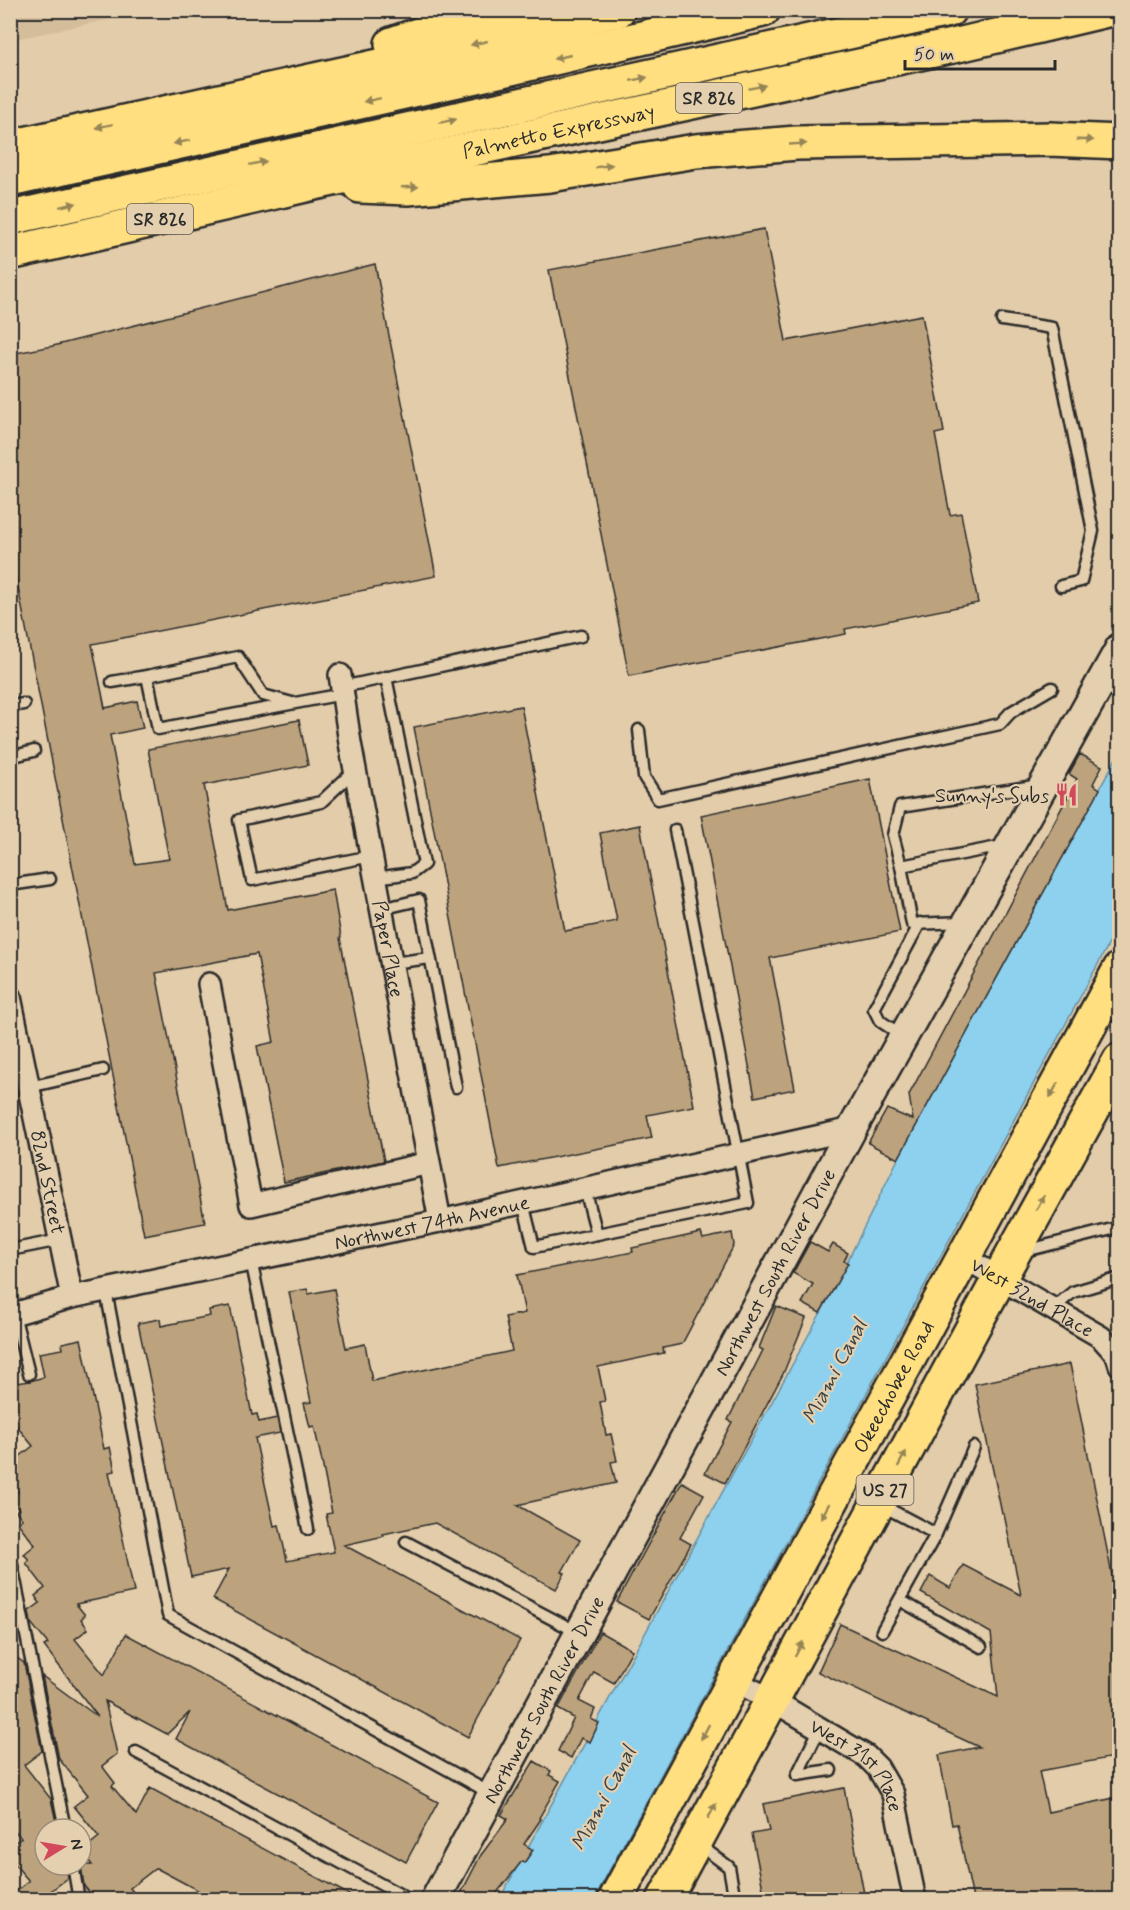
<svg xmlns="http://www.w3.org/2000/svg" width="1130" height="1910" font-family="Mynerve,sans-serif">
<style>
.built{fill:#d4bd9a}
.water{fill:#8dd1ef;stroke:#668fa1;stroke-width:1.5}
.building{fill:#bca37e;stroke:#2b2b2b;stroke-width:1.5}
.lines{fill:none;stroke-linecap:round;stroke-linejoin:round}
.lane-casing{stroke:#2b2b2b;stroke-width:15}
.street-casing{stroke:#2b2b2b;stroke-width:26}
.secondary-casing{stroke:#2b2b2b;stroke-width:33}
.highway-casing{stroke:#2b2b2b;stroke-width:38}
.lane{stroke:#e4cfae;stroke-width:10}
.street{stroke:#e4cfae;stroke-width:21}
.secondary{stroke:#e4cfae;stroke-width:28}
.highway{stroke:#ffdf80;stroke-width:33}
.oneway{fill:#958556}
.labels{text-anchor:middle;stroke-width:4.5;stroke-linejoin:round;paint-order:stroke}
.shield{fill:#e4cfae;stroke:#625c52;stroke-width:1.5}
.shield-label{font-size:18px;font-weight:bold;fill:#2b2b2b}
.street-label{font-size:20px;fill:#2b2b2b;stroke:#e4cfae}
.poi-label{font-size:20px;fill:#2b2b2b;stroke:#e4cfae;text-anchor:end}
.water-label{font-size:21px;font-style:italic;fill:#3a4448;stroke:#e4cfae}
</style>
<rect width="100%" height="100%" fill="#e3cca9"/>
<filter id="ink" filterUnits="userSpaceOnUse"><feTurbulence type="fractalNoise" baseFrequency=".0167" numOctaves="2"/><feDisplacementMap in="SourceGraphic" scale="12" xChannelSelector="R" yChannelSelector="G"/><feConvolveMatrix kernelMatrix="1 2 1 2 8 2 1 2 1" color-interpolation-filters="sRGB"/></filter>
<g filter="url(#ink)">
<path class="built" d="M11,10H149V11L11,40Z"/>
<path class="water" d="M1119,753V925L594,1899L499,1900L831,1294L898,1159Z"/>
<g class="building">
<path d="M764,229L786,341L922,315L944,432L935,434L950,515L961,513L978,603L845,629L846,634L629,676L549,270Z"/>
<path d="M375,264L436,576L92,644L105,708L137,701L143,728L110,735L135,864L169,859L148,749L299,720L308,765L204,785L228,910L333,890L341,937L340,938L384,1161L284,1182L257,1046L274,1042L257,954L156,973L205,1223L144,1235L10,546V354L53,346Z"/>
<path d="M521,706L565,931L617,921L600,833L640,825L694,1106L647,1115L652,1138L499,1168L414,727Z"/>
<path d="M1080,754L1102,766L1093,784L1100,789L898,1159L868,1143L887,1109L913,1120L909,1095L1077,779L1069,774Z"/>
<path d="M870,779L900,932L770,958L795,1089L755,1097L701,815Z"/>
<path d="M701,1233L703,1239L732,1233L734,1245L682,1344L663,1348L664,1353L598,1367L605,1401L600,1402L606,1435L611,1434L617,1461L611,1462L616,1483L517,1505L580,1540L562,1572L565,1573L556,1589L435,1523L383,1534L384,1536L344,1545L520,1640L468,1737L213,1599L229,1569L191,1577L138,1323L160,1319L161,1326L210,1316L209,1310L230,1306L252,1415L257,1414L259,1422L277,1418L280,1433L255,1438L274,1526L279,1525L287,1561L334,1552L326,1514L332,1513L321,1457L314,1426L310,1427L304,1403L311,1402L289,1292L307,1289L309,1294L334,1289L346,1348L365,1344L372,1381L512,1351L505,1317L525,1313L517,1275L633,1252L632,1248Z"/>
<path d="M810,1242L828,1252L833,1244L848,1253L844,1261L848,1263L820,1313L802,1303L813,1284L793,1273Z"/>
<path d="M776,1306L806,1318L783,1374L725,1483L705,1473L732,1422L728,1420L763,1350L759,1348Z"/>
<path d="M81,1339L104,1449L110,1447L115,1471L109,1472L134,1592L76,1604L85,1615L81,1619L88,1629L75,1639L104,1675L126,1634L438,1802L406,1862L176,1739L190,1712L167,1734L105,1701L117,1754L102,1766L115,1783L112,1786L136,1815L150,1788L357,1899H214L156,1868L130,1888L139,1899H95L84,1886L81,1865H92L82,1851L99,1837L74,1806L88,1795L59,1759L42,1676L98,1717L44,1646L48,1644L31,1623L29,1611L40,1603L35,1596L45,1588L26,1563L29,1560L24,1554L35,1545L18,1523L22,1519L16,1511L19,1509L10,1499L18,1492L10,1482V1464L33,1446L10,1418V1384L30,1381L44,1377L39,1353L63,1349L62,1343Z"/>
<path d="M1070,1364L1119,1610V1756L1039,1771L1048,1812L1119,1797V1899H973L957,1824L952,1825L939,1755L979,1747L818,1672L840,1624L998,1697L991,1633L921,1593L930,1576L950,1588L963,1565L1021,1595L1004,1514H1002L975,1384Z"/>
<path d="M682,1482L704,1494L680,1538L691,1544L649,1619L617,1602Z"/>
<path d="M600,1632L632,1650L614,1683L594,1672L579,1701L595,1709L591,1719L599,1723L590,1742L581,1738L571,1758L558,1751L574,1718L558,1709Z"/>
<path d="M10,1653L24,1663L42,1751L24,1765L51,1799L57,1826L54,1829H45V1865H66L68,1878L40,1899H10V1896L29,1881L10,1859V1846L21,1838L10,1825Z"/>
<path d="M534,1761L551,1771L549,1775L560,1781L539,1818L541,1819L524,1844L533,1850L524,1863L522,1861L492,1899H458L481,1855L508,1819L501,1815Z"/>
<path d="M844,1788L865,1899H765L752,1834L769,1831L763,1804Z"/>
</g>
<g class="lines">
<defs>
<g id="lane">
<path d="M1002,320L1052,328L1093,531L1081,581L1061,586"/>
<path d="M112,682L147,676"/>
<path d="M342,687L581,636"/>
<path d="M292,703L263,695L238,657L147,676L158,729L343,694"/>
<path d="M10,706L24,704"/>
<path d="M639,730L644,777L658,799L1000,724L1011,712L1052,688"/>
<path d="M10,757L34,751"/>
<path d="M355,770L321,802L239,820L252,880L371,856"/>
<path d="M901,866L1003,846"/>
<path d="M375,878L412,873L424,864L386,677"/>
<path d="M10,885L50,879"/>
<path d="M381,909L419,900L456,1087"/>
<path d="M965,922L912,924L901,866L893,835L900,807L1040,785"/>
<path d="M392,963L430,958"/>
<path d="M903,1036L880,1021L874,1009L920,923"/>
<path d="M29,1087L103,1070"/>
<path d="M585,1189L597,1234"/>
<path d="M523,1203L534,1247L748,1203L675,830"/>
<path d="M10,1250L60,1240"/>
<path d="M1021,1252L1120,1227"/>
<path d="M251,1260L308,1529"/>
<path d="M106,1291L168,1615L490,1793"/>
<path d="M1052,1309L1073,1292L1120,1278"/>
<path d="M14,1314L29,1374"/>
<path d="M881,1505L936,1534L882,1631"/>
<path d="M936,1534L974,1447"/>
<path d="M406,1542L579,1633"/>
<path d="M10,1555L65,1829"/>
<path d="M900,1600L981,1647"/>
<path d="M819,1730L797,1775L831,1770"/>
<path d="M136,1752L410,1900"/>
<path d="M698,1844L729,1867L735,1900"/>
<path d="M73,1865L79,1900"/>
</g>
<g id="street">
<path id="s1" d="M340,675L350,743L440,1221"/>
<path d="M209,984L251,1205L429,1163"/>
<path id="s2" d="M10,997L72,1297"/>
<path id="s3" d="M963,1257L1101,1337L1117,1355L1120,1365"/>
<path id="s4" d="M10,1315L72,1297L440,1221L852,1129"/>
<path id="s5" d="M733,1680L772,1700L866,1756L878,1768L893,1794L915,1900"/>
</g>
<g id="secondary">
<path id="s6" d="M435,1900L852,1129L1120,648"/>
</g>
<g id="highway">
<path d="M392,44L452,23L498,10"/>
<path d="M10,147L397,62L618,10"/>
<path d="M10,180L472,77L763,10"/>
<path d="M360,186L408,188L550,175L696,151L797,143L1050,139L1120,142"/>
<path d="M10,218L949,10"/>
<path id="s7" d="M10,253L310,184L962,44L1107,10"/>
<path id="s8" d="M615,1900L1120,969"/>
<path d="M664,1900L999,1279L1120,1060"/>
</g>
</defs>
<use href="#lane" class="lane-casing"/>
<use href="#street" class="street-casing"/>
<use href="#secondary" class="secondary-casing"/>
<use href="#highway" class="highway-casing"/>
<use href="#lane" class="lane"/>
<use href="#street" class="street"/>
<use href="#secondary" class="secondary"/>
<use href="#highway" class="highway"/>
</g>
<defs><path id="oneway-solid" d="M-6-.8H1V-3.2L6.5 0L1 3.2V.8H-6Z" transform="scale(1.5)"/></defs>
<g class="oneway">
<use href="#oneway-solid" transform="translate(479 43) rotate(167)"/>
<use href="#oneway-solid" transform="translate(562 57) rotate(167)"/>
<use href="#oneway-solid" transform="translate(639 79) rotate(-12)"/>
<use href="#oneway-solid" transform="translate(757 87) rotate(-12)"/>
<use href="#oneway-solid" transform="translate(372 100) rotate(168)"/>
<use href="#oneway-solid" transform="translate(448 121) rotate(-12)"/>
<use href="#oneway-solid" transform="translate(104 126) rotate(168)"/>
<use href="#oneway-solid" transform="translate(1085 140) rotate(2)"/>
<use href="#oneway-solid" transform="translate(182 142) rotate(168)"/>
<use href="#oneway-solid" transform="translate(798 144) rotate(-3)"/>
<use href="#oneway-solid" transform="translate(258 163) rotate(-12)"/>
<use href="#oneway-solid" transform="translate(604 166) rotate(-9)"/>
<use href="#oneway-solid" transform="translate(410 187) rotate(-2)"/>
<use href="#oneway-solid" transform="translate(68 205) rotate(-12)"/>
<use href="#oneway-solid" transform="translate(1054 1090) rotate(119)"/>
<use href="#oneway-solid" transform="translate(1040 1203) rotate(-61)"/>
<use href="#oneway-solid" transform="translate(902 1459) rotate(-62)"/>
<use href="#oneway-solid" transform="translate(825 1511) rotate(119)"/>
<use href="#oneway-solid" transform="translate(799 1649) rotate(-62)"/>
<use href="#oneway-solid" transform="translate(705 1732) rotate(118)"/>
<use href="#oneway-solid" transform="translate(712 1811) rotate(-62)"/>
</g>
</g>
<defs>
<symbol id="restaurant-bare" viewBox="-9 -9 18 18"><path d="M-5-6h1v4h1v-4h1v4h1v-4h1v5L-1.5 .5V6h-2V.5L-5-1ZM5-6V6H3V1.5H1.5Q1.5-4 5-6Z" fill="#d1495b" stroke="#e4cfae" stroke-width="2.5" paint-order="stroke"/></symbol>
</defs>
<g fill-rule="evenodd">
<use href="#restaurant-bare" x="1050" y="778" width="33" height="33"/>
</g>
<g class="labels">
<g class="shield">
<rect x="676" y="83" width="66" height="30" rx="4.5"/>
<rect x="127" y="204" width="66" height="30" rx="4.5"/>
<rect x="856.5" y="1475" width="57" height="30" rx="4.5"/>
</g>
<g class="shield-label">
<text x="709" y="104">SR 826</text>
<text x="160" y="225">SR 826</text>
<text x="885" y="1496">US 27</text>
</g>
<g class="street-label">
<text dy="7" stroke="none"><textPath href="#s7" startOffset="562">Palmetto Expressway</textPath></text>
<text dy="7" stroke="none"><textPath href="#s1" startOffset="278">Paper Place</textPath></text>
<text dy="7" stroke="none"><textPath href="#s2" startOffset="189">82nd Street</textPath></text>
<text dy="7" stroke="none"><textPath href="#s4" startOffset="432">Northwest 74th Avenue</textPath></text>
<text dy="7" stroke="none"><textPath href="#s6" startOffset="714">Northwest South River Drive</textPath></text>
<text dy="7" stroke="none"><textPath href="#s3" startOffset="80">West 32nd Place</textPath></text>
<text dy="7" stroke="none"><textPath href="#s8" startOffset="584">Okeechobee Road</textPath></text>
<text dy="7" stroke="none"><textPath href="#s6" startOffset="228">Northwest South River Drive</textPath></text>
<text dy="7" stroke="none"><textPath href="#s5" startOffset="154">West 31st Place</textPath></text>
</g>
<g class="poi-label">
<text x="1049" y="802">Sunny's Subs</text>
</g>
<g class="water-label">
<text transform="translate(834 1371) rotate(-62)" y="7">Miami Canal</text>
<text transform="translate(603 1798) rotate(-62)" y="7">Miami Canal</text>
</g>
</g>
<rect width="1130" height="1910" fill="none" stroke="#e4cfae" stroke-width="36"/>
<rect x="18" y="18" width="1094" height="1874" fill="none" stroke="#2b2b2b" stroke-width="2" filter="url(#ink)"/>
<g transform="translate(63 1847) rotate(79)"><circle r="28" fill="#e4cfae" stroke="#9a8d7a" stroke-width="1.5"/>
<path d="M0-4.5L10 22L0 15L-10 22Z" fill="#d1495b"/>
<text y="-9" font-size="16" font-weight="bold" text-anchor="middle" fill="#2b2b2b">N</text>
</g>
<path d="M905 60v9h150v-9" fill="none" stroke="#2b2b2b" stroke-width="3"/>
<text x="914" y="60" font-size="18" fill="#2b2b2b" stroke="#e4cfae" stroke-width="4.5" paint-order="stroke">50 m</text>
</svg>
